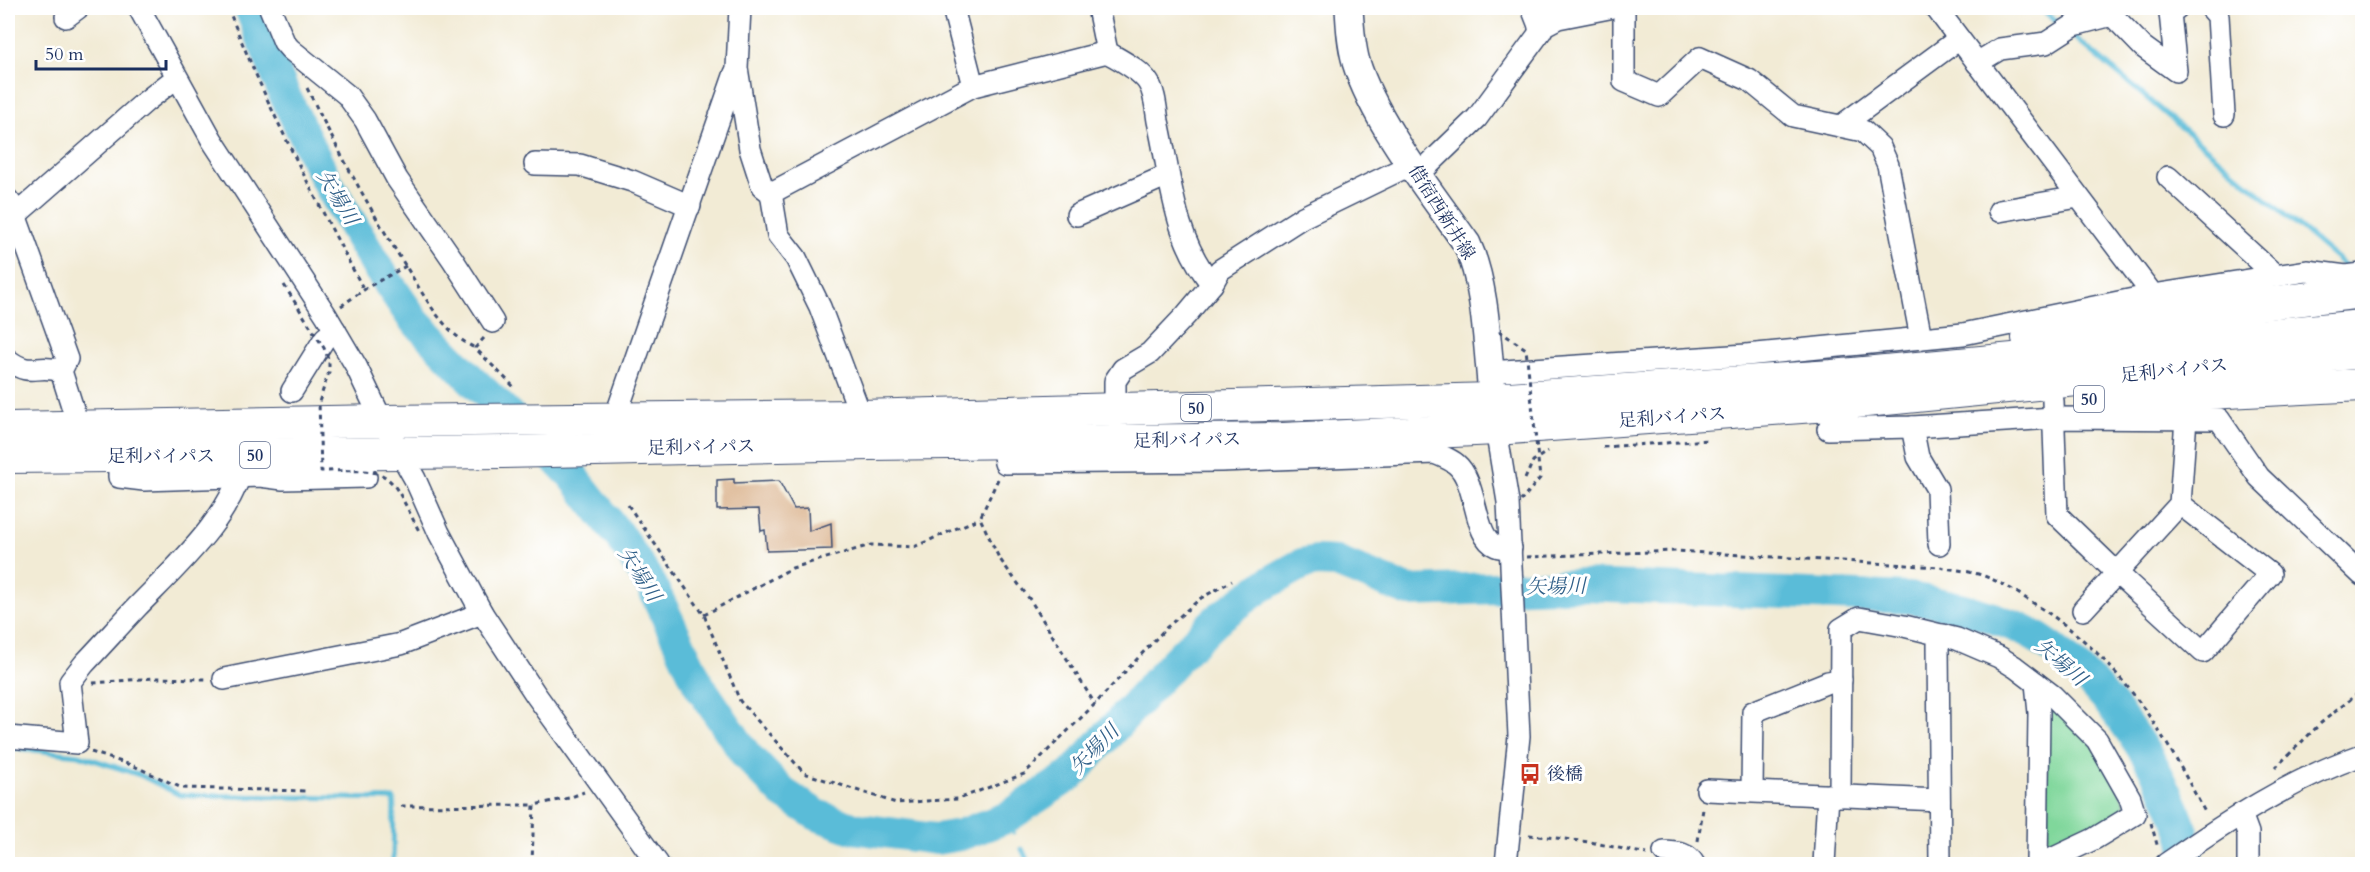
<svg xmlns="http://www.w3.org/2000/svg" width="2370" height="872" font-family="Cardo,'Noto Serif JP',serif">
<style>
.green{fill:#80d79b;stroke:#4e837c;stroke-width:1.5}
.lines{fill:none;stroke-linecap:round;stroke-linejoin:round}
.stream{stroke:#5abcd8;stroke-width:5}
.river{stroke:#5abcd8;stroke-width:32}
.building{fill:#ddb894}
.minor-casing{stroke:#3b4b70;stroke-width:24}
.major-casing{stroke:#3b4b70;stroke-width:30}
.highway-casing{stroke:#3b4b70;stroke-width:34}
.path{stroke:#3b4b70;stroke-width:3;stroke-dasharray:4.5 4.5;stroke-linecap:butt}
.minor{stroke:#fff;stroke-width:21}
.major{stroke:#fff;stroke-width:27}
.highway{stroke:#fff;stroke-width:32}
.path-bridge{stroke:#3b4b70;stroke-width:3;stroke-dasharray:4.5 4.5;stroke-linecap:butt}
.labels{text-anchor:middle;stroke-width:6;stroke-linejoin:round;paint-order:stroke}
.shield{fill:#fff;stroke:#5f6d8e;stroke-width:1.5}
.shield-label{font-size:16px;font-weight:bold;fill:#1b2f5e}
.street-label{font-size:18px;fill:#1b2f5e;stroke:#fff}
.poi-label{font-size:18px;fill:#1b2f5e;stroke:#fff;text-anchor:start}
.water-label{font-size:20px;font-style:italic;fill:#316089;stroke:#fff}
</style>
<rect width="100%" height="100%" fill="#fff"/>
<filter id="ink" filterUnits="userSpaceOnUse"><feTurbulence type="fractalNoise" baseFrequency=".0167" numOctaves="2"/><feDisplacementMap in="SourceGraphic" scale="12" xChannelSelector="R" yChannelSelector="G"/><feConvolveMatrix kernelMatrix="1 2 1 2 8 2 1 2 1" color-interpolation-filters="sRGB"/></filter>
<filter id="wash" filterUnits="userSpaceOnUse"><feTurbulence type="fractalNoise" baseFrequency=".008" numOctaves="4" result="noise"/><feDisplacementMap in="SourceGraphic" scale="24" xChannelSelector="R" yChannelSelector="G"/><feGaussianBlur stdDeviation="1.35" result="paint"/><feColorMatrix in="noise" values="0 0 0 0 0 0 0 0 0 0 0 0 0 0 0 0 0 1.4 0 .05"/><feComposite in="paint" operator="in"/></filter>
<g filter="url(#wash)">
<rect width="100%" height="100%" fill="#f2ebd5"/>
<path class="green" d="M2059,707L2094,745L2125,801L2121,815L2058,850L2047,841L2046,712Z"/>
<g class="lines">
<g class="stream">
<path d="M2040,8L2062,26"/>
<path d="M2071,34L2348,268"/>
<path d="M15,748L79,755L140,775L180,795L394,799L393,864"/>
<path d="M1006,818L1013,832"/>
<path d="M1022,849L1029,864"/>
</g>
<path class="river" d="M250,8L284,94L326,180L376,265L413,319L471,379L572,475L621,538L652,586L699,685L746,755L783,793L817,815L852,828L936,839L960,835L1006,818L1071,775L1174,662L1215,621L1261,587L1302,564L1317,561L1336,562L1409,591L1583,585L1909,598C1949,604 2004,617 2039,639C2102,679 2157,759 2182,829C2186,840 2187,853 2189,864"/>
</g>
<g id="blocks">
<path class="building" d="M734,479V483L779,481L794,509L808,508L809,531L831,523L832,549L767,551L765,530L761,531L759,509L717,510V480Z"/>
</g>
</g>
<g filter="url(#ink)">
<use href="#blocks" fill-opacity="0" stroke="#3b4b70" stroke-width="1.5"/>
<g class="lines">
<defs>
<g id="minor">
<path d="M139,8L212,140L326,315L356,366L382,421L415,479L439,533L482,613L536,695L658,864"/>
<path d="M270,8L284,42L290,49L347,95L365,120L397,179L453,260L493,322"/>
<path d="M740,8L737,68L750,149L762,186L771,193L778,235L796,258L820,307L861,416"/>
<path d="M953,8L973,86"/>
<path d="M1098,8L1107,52C1120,60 1139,69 1148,82C1155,92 1156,109 1158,121C1171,178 1173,238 1212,284"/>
<path d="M1624,8V81L1659,96L1700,58L1749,80L1793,116L1863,131L1880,147L1888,165L1921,338"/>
<path d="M1936,8L2153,295"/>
<path d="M2211,8L2218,16L2224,115"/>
<path d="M66,17L78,8"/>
<path d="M1539,28L1558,18L1609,8"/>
<path d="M1977,63L2000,49L2046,43L2074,25L2112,15L2143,47L2176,71L2170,13L2177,8"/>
<path d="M1841,126L1959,39"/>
<path d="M535,164L580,165L632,181L690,206"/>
<path d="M1419,174L1477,118L1541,31L1532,8"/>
<path d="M2168,177L2276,276"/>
<path d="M771,193L973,86L1107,52"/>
<path d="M8,200L18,213L17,220L67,359L61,371L74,412L76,426"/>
<path d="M1999,211L2078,197"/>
<path d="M18,213L145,102L176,78"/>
<path d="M1077,215L1168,175"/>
<path d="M8,360C32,378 36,363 61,371"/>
<path d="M1489,372L1746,355L1963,334L2153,295L2307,271L2346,276L2362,274"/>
<path d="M292,391L325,338L335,330"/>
<path d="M2053,401L2057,515L2117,573L2203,652L2270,574L2180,504"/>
<path d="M1115,410V381L1123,369L1150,353L1186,315L1212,284L1220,270L1303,217L1412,164"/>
<path d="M615,418L735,73"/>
<path d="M1912,427L1918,457L1937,489L1939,544"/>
<path d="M1496,429L1508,502L1519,736L1506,864"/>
<path d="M1828,429L1912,427L2054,418L2219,419L2259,477L2362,575"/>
<path d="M1002,442L1005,463L1221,461L1435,453C1441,456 1450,459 1456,464C1478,482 1473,537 1496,546C1501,548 1506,548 1511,548"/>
<path d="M119,456V477L144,480L260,476L283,479L366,477"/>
<path d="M2083,610L2180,504L2186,418"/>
<path d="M224,679L401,644L482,613"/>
<path d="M2036,683L2039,713L2037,864"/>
<path d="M8,737L77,743L70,682L84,664C102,645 119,626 137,607C179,564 233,516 246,456"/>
<path d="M1707,790L1939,800"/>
<path d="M1752,790L1753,712L1828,682L1841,680"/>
<path d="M1840,796L1841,629L1859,618L1904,626L1957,639L1999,657L2015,667L2052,695L2097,740L2130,798L2135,814L2094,839L2041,864"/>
<path d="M2241,814L2248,833V864"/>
<path d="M1664,852C1677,853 1687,852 1694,864"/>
<path d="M1824,864L1828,795"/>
<path d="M1940,864L1938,645L1943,635"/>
<path d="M2166,864C2228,821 2290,780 2362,755"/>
</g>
<path id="major" d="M1349,8C1350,26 1351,44 1356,62C1374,121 1431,193 1467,244C1489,292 1487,365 1495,419"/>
<g id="highway">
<path d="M2028,338L2235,307L2362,292"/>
<path d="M2094,399L2362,385"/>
<path d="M8,428L382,421L861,416L1492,399L1832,376L2362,326"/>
<path d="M8,457L502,452L870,444L1282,439L1496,429L1815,406L2362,352"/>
</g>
</defs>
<use href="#minor" class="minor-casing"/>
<use href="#major" class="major-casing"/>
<use href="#highway" class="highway-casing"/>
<g class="path">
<path d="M228,8C266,105 315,198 364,290"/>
<path d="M307,88C337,149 369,208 405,265C424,295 442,332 475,348"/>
<path d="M341,306L368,287L406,266"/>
<path d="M484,338L475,348L516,389"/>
<path d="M1603,447L1710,440"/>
<path d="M998,479L980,518L999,558L1031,601L1095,704"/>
<path d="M1525,479L1533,461L1548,451"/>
<path d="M628,505L704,615L740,701L804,773L896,803L958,799L1024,774L1095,704L1166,628L1201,598L1232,581"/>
<path d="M1527,557L1675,551L1940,567C1954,570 1971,571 1984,576C2006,584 2025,598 2044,610C2124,664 2162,731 2206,814"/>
<path d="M704,615L792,568L871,545L914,547L980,518"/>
<path d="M93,683L154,678L206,679"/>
<path d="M91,752L134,766L182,788L307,791"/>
<path d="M2275,768L2321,723L2362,690"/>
<path d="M401,806L534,805"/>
<path d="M2151,823L2158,848"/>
<path d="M1529,835L1590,842L1647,854"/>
<path d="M1698,841L1703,809"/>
<path d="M532,864L534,805L569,798L584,792"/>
</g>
<use href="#minor" class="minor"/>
<use href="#major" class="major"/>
<use href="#highway" class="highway"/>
<g class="path-bridge">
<path d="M284,285L324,348L329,361V372L319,402L321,471C393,470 386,467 419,531"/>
<path d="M1499,331L1526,349L1540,478L1521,501"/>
</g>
</g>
</g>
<defs>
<symbol id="bus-bare" viewBox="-9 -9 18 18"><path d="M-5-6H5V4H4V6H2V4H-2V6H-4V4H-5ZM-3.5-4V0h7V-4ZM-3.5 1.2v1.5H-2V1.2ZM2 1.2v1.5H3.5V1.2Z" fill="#c8321e" stroke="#fff" stroke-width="2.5" paint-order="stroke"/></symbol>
</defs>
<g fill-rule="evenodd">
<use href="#bus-bare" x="1515" y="759" width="30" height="30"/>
</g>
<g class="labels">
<g class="shield">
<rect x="2074" y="386" width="30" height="26" rx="4.5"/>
<rect x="1181" y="395" width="30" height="26" rx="4.5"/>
<rect x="240" y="442" width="30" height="26" rx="4.5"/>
</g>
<g class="shield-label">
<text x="2089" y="405">50</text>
<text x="1196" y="414">50</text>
<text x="255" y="461">50</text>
</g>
<g class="street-label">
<text transform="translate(1442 212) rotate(58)" y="6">借宿西新井線</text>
<text transform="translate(2174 370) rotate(-6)" y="6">足利バイパス</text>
<text transform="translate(1672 417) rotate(-4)" y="6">足利バイパス</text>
<text transform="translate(1187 440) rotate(-1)" y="6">足利バイパス</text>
<text transform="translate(701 447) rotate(-1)" y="6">足利バイパス</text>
<text x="161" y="462">足利バイパス</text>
</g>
<g class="poi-label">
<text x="1547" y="780">後橋</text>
</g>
<g class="water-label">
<text transform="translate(338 197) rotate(59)" y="7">矢場川</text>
<text transform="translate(640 574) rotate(57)" y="7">矢場川</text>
<text transform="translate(1556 586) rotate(-1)" y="7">矢場川</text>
<text transform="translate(2061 662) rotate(41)" y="7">矢場川</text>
<text transform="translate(1094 749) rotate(-46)" y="7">矢場川</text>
</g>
</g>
<rect width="2370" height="872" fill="none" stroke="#fff" stroke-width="30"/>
<path d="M36 60v9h130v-9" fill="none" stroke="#1b2f5e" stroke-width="3"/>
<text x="45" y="60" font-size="18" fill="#1b2f5e" stroke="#ffffff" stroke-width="4.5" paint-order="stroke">50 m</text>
</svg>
